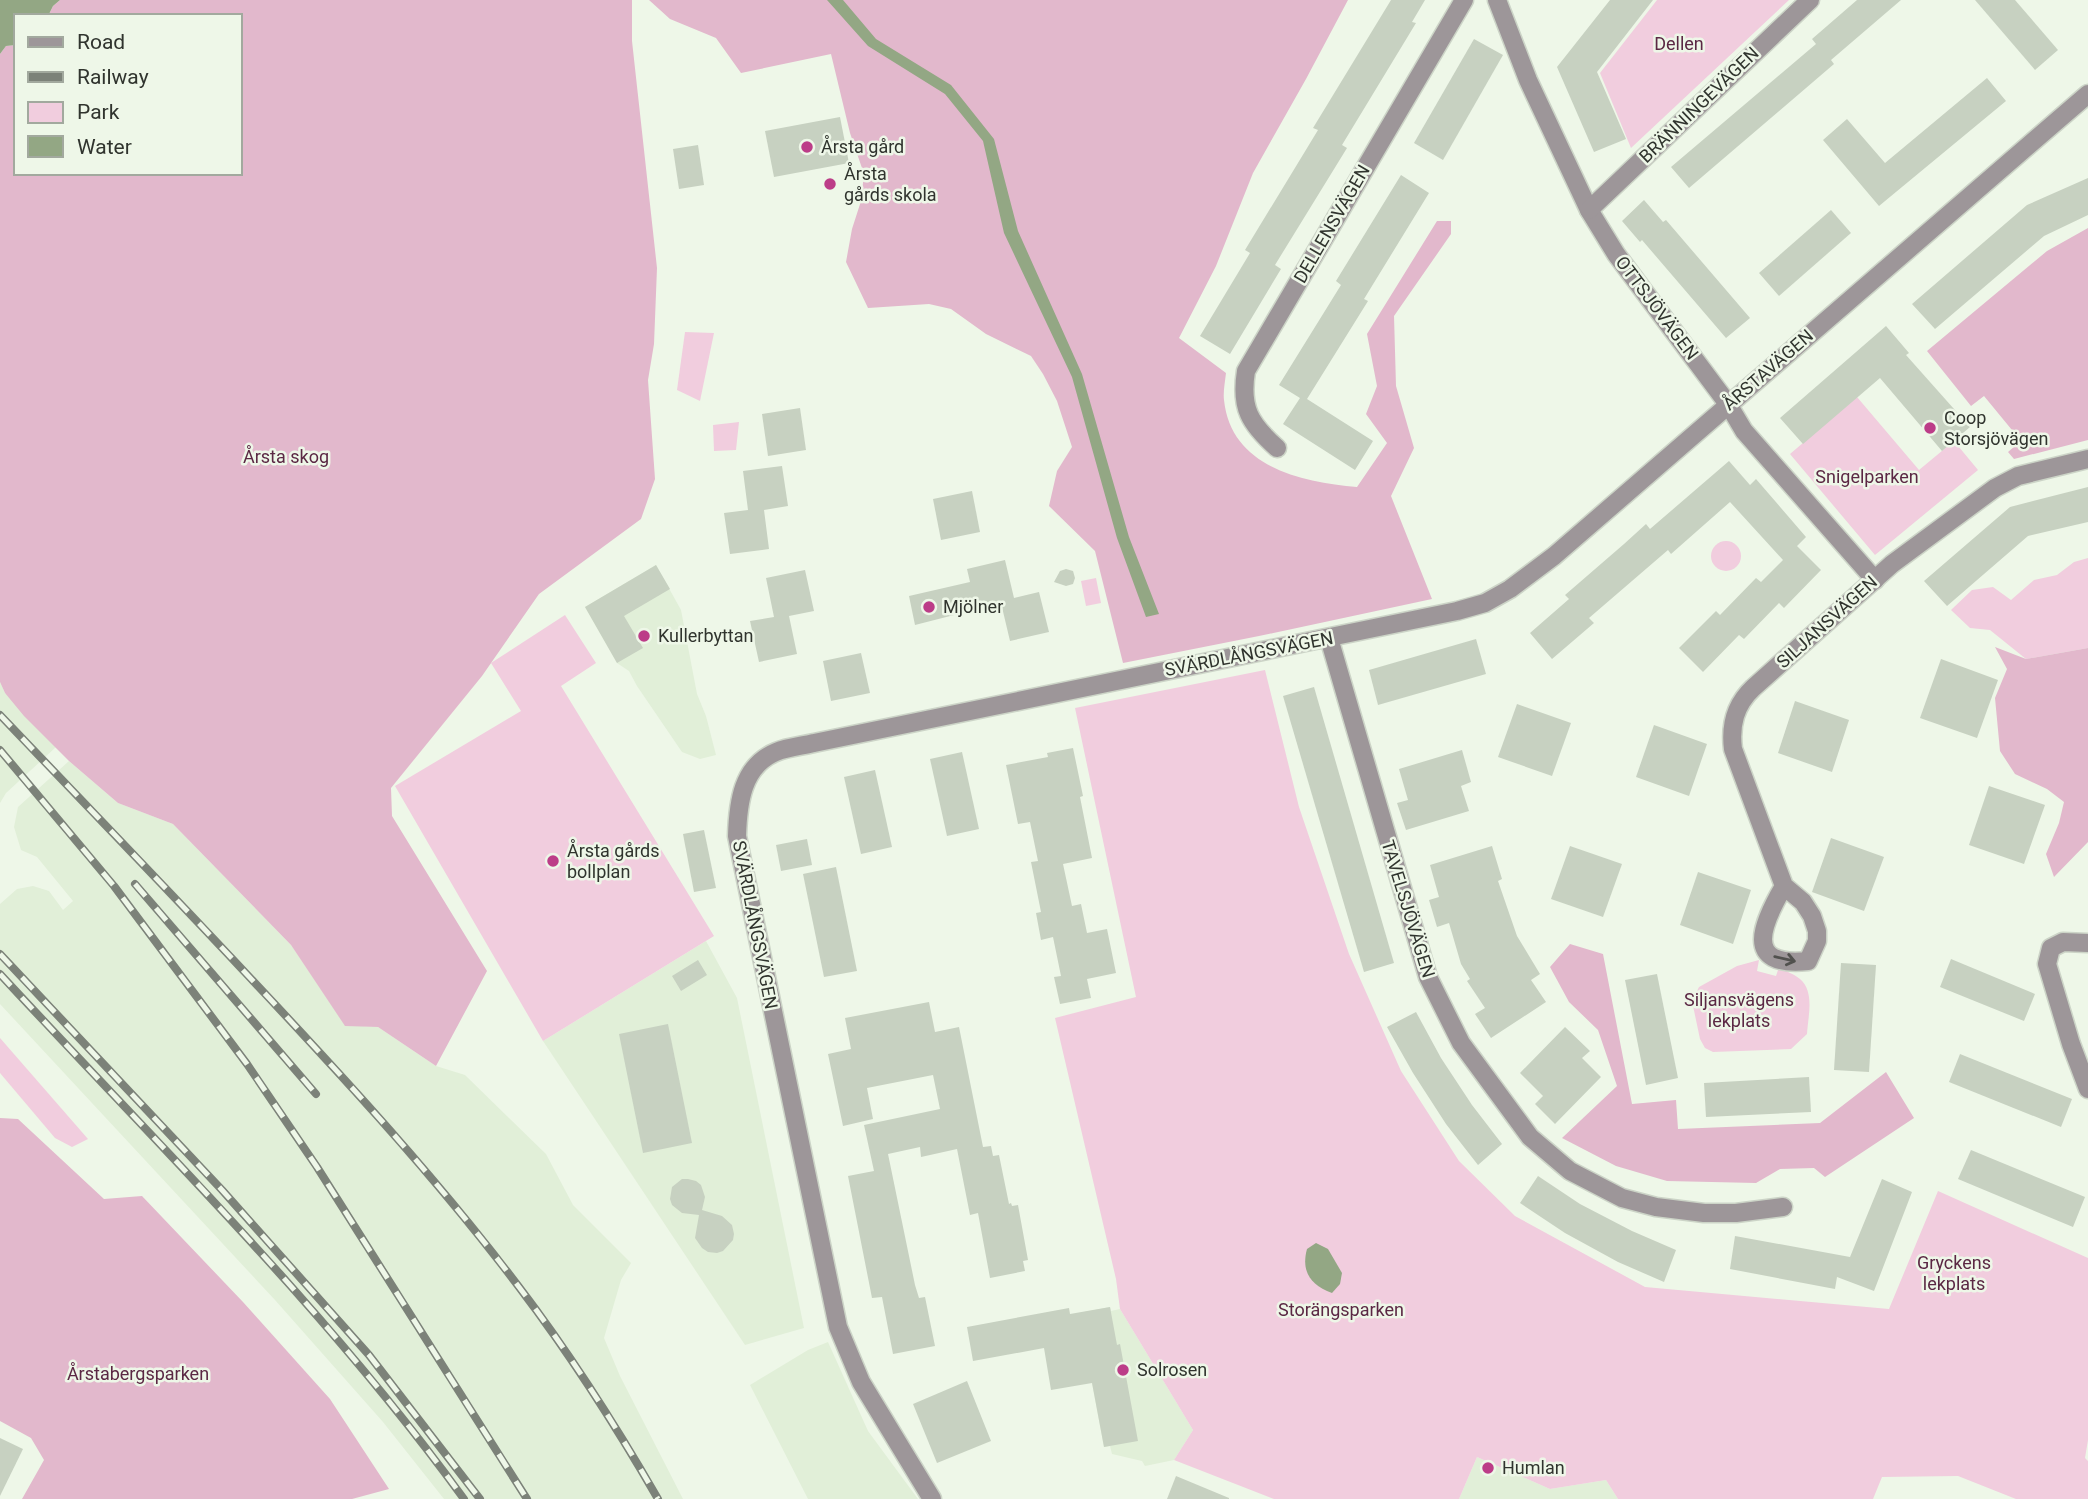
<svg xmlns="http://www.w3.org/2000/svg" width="2088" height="1499" font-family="Roboto,sans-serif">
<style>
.built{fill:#e1efd8}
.green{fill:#f1cdde}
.forest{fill:#e2b8cc}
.water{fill:#93a784}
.building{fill:#c7d1c1}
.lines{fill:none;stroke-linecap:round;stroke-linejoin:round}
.minor-casing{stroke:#ccd4c7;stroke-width:21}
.minor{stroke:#9d9699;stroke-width:18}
.rail-casing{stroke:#7c8279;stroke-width:8}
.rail{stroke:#eef7e8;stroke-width:5;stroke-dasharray:16;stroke-linecap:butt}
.oneway{stroke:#51514e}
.poi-dot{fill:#bc3d88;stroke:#eef7e8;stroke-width:2.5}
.labels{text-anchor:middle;stroke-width:5;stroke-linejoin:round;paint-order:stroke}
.park-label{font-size:18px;fill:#5b2844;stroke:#eef7e8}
.street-label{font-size:18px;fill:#30342e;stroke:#eef7e8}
.poi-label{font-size:18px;fill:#30342e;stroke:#eef7e8;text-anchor:start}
</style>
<rect width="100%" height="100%" fill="#eef7e8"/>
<g class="built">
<path d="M656,565L681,610L697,694L706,716L716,755L700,759L682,752L637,686L629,671L617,663L585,607Z"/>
<path d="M0,682L5,693L56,747L6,793L0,803Z"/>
<path d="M69,761L118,803L173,824L291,945L345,1025L378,1027L436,1066L465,1075L546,1154L573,1205L631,1263L621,1280L604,1338L620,1376L683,1499H444L383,1422L275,1300L0,1004V904L17,889L33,886L49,891L63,910L73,901L37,857L21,850L14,827L18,807Z"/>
<path d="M706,941L737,998L804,1328L745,1345L543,1041Z"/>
<path d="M1110,1307L1111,1311L1120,1309L1193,1430L1174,1460L1145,1466L1142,1461L1112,1454L1110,1446L1104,1447L1079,1313Z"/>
<path d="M828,1342L868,1431L918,1499H808L750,1385L808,1350Z"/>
<path d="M1477,1457L1550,1489L1606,1480L1618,1499H1459Z"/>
</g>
<g class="green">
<path d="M1657,0H1789L1631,148L1600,73Z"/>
<path d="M685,332L714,333L700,401L677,390Z"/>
<path d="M1857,397L1919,470L1954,441L1978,470L1875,555L1790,454Z"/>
<path d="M739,422L736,450L714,451L713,425Z"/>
<circle cx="1726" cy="556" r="15"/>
<path d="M2088,558V648L2026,659L1990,630L1970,628L1951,610L1972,590L1993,587L2011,600L2034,580L2057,575L2074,562Z"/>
<path d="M1096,578L1101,603L1086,606L1081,581Z"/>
<path d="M565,615L596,663L561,686L714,936L543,1041L395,786L521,711L491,663Z"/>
<path d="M1265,670L1299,807L1349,954L1401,1071L1459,1161L1515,1216L1645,1287L1889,1309L1938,1191L2088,1258V1440L2085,1458L2088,1461V1499H2016L1958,1476L1882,1477L1873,1499H1618L1606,1480L1550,1489L1477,1457L1459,1499H1274L1174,1460L1193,1430L1120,1309L1116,1279L1055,1018L1136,997L1075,708Z"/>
<path d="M1759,960L1757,971L1776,976L1779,967C1785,971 1794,974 1800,979C1815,992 1808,1016 1807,1034L1791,1049L1713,1052L1705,1048L1700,1039L1692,1001L1699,987L1737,966Z"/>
<path d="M0,1038L88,1139L72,1147L55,1138L0,1073Z"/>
</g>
<g class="forest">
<path d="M60,0H632V41L657,268L654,344L648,380L655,479L641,519L539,594L482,676L391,788L392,816L487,971L436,1066L378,1027L345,1026L291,945L173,824L118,803L69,761L24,716L5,693L0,682V54L6,46L16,45V173H240V16H48L53,6Z"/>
<path d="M649,0H1348L1306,79L1253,173L1216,266L1179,338L1226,373C1225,382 1223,392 1224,400C1231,467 1301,482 1357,487L1387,443L1366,414L1377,386L1367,334L1437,221H1451V234L1394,316L1396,386L1414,448L1391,496L1432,599L1259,636L1123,663L1095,551L1049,506L1057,471L1072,447L1057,401L1043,374L1031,356L986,334L951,309L929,304L868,308L846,262L852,229L861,201L864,174L850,133L831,54L741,73L716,38L670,19Z"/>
<path d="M2088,228V440L2014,459L2008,452L2021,441L1984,396L1971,406L1927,351L2047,251Z"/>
<path d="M1995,647L2026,659L2088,648V842L2054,877L2046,854L2059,823L2064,802L2047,789L2015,774L2000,751L1995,698L2007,669Z"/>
<path d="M1570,944L1603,954L1632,1104L1676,1100L1678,1129L1820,1123L1886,1072L1914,1118L1825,1177L1814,1168L1780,1169L1756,1183L1667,1181L1616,1166L1562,1138L1617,1086L1598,1030L1569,1002L1550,967Z"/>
<path d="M0,1118L18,1119L104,1199L142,1196L243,1302L330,1399L389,1489L352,1499H22L44,1460L31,1438L0,1421Z"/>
</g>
<g class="water">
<path d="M0,0H60L53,6L48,16H16V45L6,46L0,54Z"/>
<path d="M827,0H843L876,39L951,85L994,139L1018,231L1082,374L1129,537L1159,614L1146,617L1117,538L1072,377L1004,233L983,141L945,94L868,46Z"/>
<path d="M1316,1243L1328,1249L1342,1273L1340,1284L1332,1293C1310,1285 1301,1271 1307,1249Z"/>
</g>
<g class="building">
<path d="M1391,0H1425L1412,22L1416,23L1342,145L1347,148L1275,265L1281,269L1230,354L1200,336L1250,253L1245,250L1318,130L1313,128Z"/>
<path d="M1610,0H1653L1597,72L1626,139L1594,152L1557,67Z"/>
<path d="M1857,0H1901L1831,60L1834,64L1689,188L1671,167L1816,44L1812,39Z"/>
<path d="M1975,0H2015L2058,50L2035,70Z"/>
<path d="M1474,39L1503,55L1443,160L1414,143Z"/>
<path d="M1987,78L2006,101L1879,206L1823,140L1847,119L1885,163Z"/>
<path d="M840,117L849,163L774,177L765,131Z"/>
<path d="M698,145L704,185L679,189L673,149Z"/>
<path d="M1401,175L1429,193L1364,299L1368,301L1307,399L1373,441L1355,470L1283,424L1300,398L1279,385L1341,285L1336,281Z"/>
<path d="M2088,178V215L2044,236L1935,329L1912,304L2027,205Z"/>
<path d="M1644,200L1663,222L1666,220L1750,318L1726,338L1642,240L1640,242L1622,221Z"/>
<path d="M1831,210L1851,233L1779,296L1759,273Z"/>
<path d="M1886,326L1909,353L1906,355L1970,427L1942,451L1880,378L1803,444L1780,418Z"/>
<path d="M800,408L806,450L768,456L762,414Z"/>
<path d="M1729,461L1750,485L1756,479L1806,537L1797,546L1821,570L1784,608L1779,603L1744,639L1739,635L1703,672L1679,648L1716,611L1720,615L1756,578L1761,582L1783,560L1730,502L1671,554L1668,550L1589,618L1594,623L1552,659L1530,633L1569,599L1565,595L1624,544L1646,524L1650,529Z"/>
<path d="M782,466L788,506L764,510L769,549L730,554L724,513L748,510L743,471Z"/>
<path d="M2088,487V522L2028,536L1947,606L1924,581L2010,507Z"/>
<path d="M972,491L980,532L941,540L933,499Z"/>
<path d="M1005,560L1014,598L1039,592L1049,632L1010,641L1001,603L915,625L909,596L970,582L967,569Z"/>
<path d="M656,565L670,589L624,616L643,648L617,663L585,607Z"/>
<path d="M1066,569L1073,571L1075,578L1073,584L1066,586L1054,582L1060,571Z"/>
<path d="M805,570L814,611L789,616L797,654L759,662L750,621L774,617L766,578Z"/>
<path d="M1476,639L1486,674L1378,705L1369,670Z"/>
<path d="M861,653L870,693L831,701L823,661Z"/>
<path d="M1941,659L1998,680L1977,738L1920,718Z"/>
<path d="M1314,687L1394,963L1364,972L1283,696Z"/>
<path d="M1795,701L1849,720L1832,772L1778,753Z"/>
<path d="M1517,704L1571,723L1552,776L1498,757Z"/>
<path d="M1654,725L1707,744L1689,796L1636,777Z"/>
<path d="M1073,748L1083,796L1080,797L1092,858L1063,864L1072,906L1081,904L1087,933L1107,929L1116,973L1087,979L1091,998L1060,1004L1054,977L1061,976L1053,937L1041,940L1036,913L1041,912L1031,862L1038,861L1030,822L1018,824L1006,765L1048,757L1047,753Z"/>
<path d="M1462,750L1471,782L1461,786L1469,811L1406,830L1397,803L1408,800L1399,769Z"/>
<path d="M962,752L979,829L947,836L930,759Z"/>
<path d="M875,770L892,847L861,854L844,777Z"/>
<path d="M1989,786L2045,805L2024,864L1969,845Z"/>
<path d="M704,830L716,888L694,892L683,834Z"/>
<path d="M1831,838L1884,857L1864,911L1812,892Z"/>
<path d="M807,839L812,865L781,871L776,845Z"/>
<path d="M1492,846L1502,879L1498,881L1517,936L1540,974L1531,980L1546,1002L1491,1038L1475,1014L1485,1008L1467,981L1470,979L1461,964L1449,923L1437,927L1429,900L1439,897L1430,865Z"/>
<path d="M1570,846L1622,864L1603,917L1551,899Z"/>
<path d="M836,867L857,971L824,977L803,874Z"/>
<path d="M1698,872L1751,890L1733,944L1680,925Z"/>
<path d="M1951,959L2035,994L2024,1021L1940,987Z"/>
<path d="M698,960L707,975L681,991L672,976Z"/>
<path d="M1841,963L1876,965L1869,1072L1834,1070Z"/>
<path d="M1657,974L1678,1078L1646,1085L1625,980Z"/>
<path d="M929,1002L935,1032L959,1027L983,1147L991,1146L993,1156L999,1155L1009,1204L1011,1203L1012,1206L1018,1205L1028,1260L1023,1261L1025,1271L990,1278L978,1213L970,1215L957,1149L921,1157L920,1147L888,1154L915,1285L919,1298L925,1297L935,1346L893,1354L882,1297L872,1298L848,1176L874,1171L864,1125L940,1109L933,1075L867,1088L873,1119L843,1126L828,1054L851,1049L845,1018Z"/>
<path d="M1416,1012L1441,1058L1472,1105L1502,1144L1478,1165L1446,1124L1413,1073L1387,1027Z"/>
<path d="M668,1024L692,1143L643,1153L619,1034Z"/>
<path d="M1565,1027L1590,1051L1582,1058L1601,1077L1555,1124L1535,1104L1543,1096L1520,1073Z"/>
<path d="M1960,1054L2072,1099L2061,1127L1949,1082Z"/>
<path d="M1809,1077L1811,1112L1706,1117L1704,1083Z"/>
<path d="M1971,1150L2085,1197L2073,1227L1958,1179Z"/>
<path d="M1538,1176L1580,1204L1632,1231L1676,1250L1664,1282L1618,1262L1565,1233L1520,1203Z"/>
<path d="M682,1179H688L696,1181L701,1185L705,1197L702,1210L722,1216L732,1225L734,1234L733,1240L723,1251L717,1253L708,1252L702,1248L695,1238L699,1215L682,1213L672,1205L670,1199L672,1187Z"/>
<path d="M1882,1179L1912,1192L1874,1291L1837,1277L1835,1289L1730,1269L1735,1236L1850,1257Z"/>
<path d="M1110,1307L1117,1345L1120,1344L1138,1441L1104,1447L1092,1383L1051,1390L1044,1348L973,1361L967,1327L1069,1308L1070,1314Z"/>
<path d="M967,1381L991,1441L937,1463L913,1404Z"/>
<path d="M0,1438L23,1449L0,1496Z"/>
<path d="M1176,1476L1229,1498V1499H1167Z"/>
</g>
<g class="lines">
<defs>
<g id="minor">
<path d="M1497,0L1528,80L1589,210L1616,254L1728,404L1744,431L1875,580"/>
<path d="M1589,210L1810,0"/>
<path d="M1277,448C1250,424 1240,408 1246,371L1464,0"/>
<path d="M1329,638L1428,977L1461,1043L1530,1137L1570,1171L1622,1198L1656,1207L1704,1213H1736L1783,1207"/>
<path d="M1784,886C1763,922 1741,968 1808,961L1817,941V931L1812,916L1803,902L1784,886L1733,749C1730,725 1735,705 1753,688L1892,564L1995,488L2018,476L2088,459"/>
<path d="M2088,943L2063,942L2051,948L2047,964L2071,1044L2088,1089"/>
<path d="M932,1499L861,1382L838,1327L737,836C738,803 742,766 776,752C788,747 802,746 814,743L1457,611L1485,603L1510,589L1554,556L2088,94"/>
</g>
</defs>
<use href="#minor" class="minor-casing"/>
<use href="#minor" class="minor"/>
<defs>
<g id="rail">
<path d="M0,715C85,804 171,893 255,983C347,1081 438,1180 519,1287C570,1354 616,1426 658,1499"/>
<path d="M0,750L114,886L247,1064L317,1167L527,1499"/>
<path d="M135,884L316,1094"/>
<path d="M0,954L222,1190L369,1355L480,1499"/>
<path d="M0,974C158,1145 327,1310 464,1499"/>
</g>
</defs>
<use href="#rail" class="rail-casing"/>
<use href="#rail" class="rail"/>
</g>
<defs><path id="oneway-shaft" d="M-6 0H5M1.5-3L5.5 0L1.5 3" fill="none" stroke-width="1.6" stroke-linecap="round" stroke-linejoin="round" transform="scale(1.75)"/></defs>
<use class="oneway" href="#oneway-shaft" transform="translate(1785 959) rotate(13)"/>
<g class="poi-dot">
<circle cx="807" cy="147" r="7"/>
<circle cx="830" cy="184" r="7"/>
<circle cx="1930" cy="428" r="7"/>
<circle cx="929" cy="607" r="7"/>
<circle cx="644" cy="636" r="7"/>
<circle cx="553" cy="861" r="7"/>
<circle cx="1123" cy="1370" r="7"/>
<circle cx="1488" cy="1468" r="7"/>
</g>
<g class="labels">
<g class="park-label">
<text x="1679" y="50">Dellen</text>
<text x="286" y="463">Årsta skog</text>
<text x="1867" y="483">Snigelparken</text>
<text x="1739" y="1006">Siljansvägens<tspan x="1739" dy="21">lekplats</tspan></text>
<text x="1954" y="1269">Gryckens<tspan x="1954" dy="21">lekplats</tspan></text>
<text x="1341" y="1316">Storängsparken</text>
<text x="138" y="1380">Årstabergsparken</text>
</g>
<g class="street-label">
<text transform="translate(1699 105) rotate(-44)" y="6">BRÄNNINGEVÄGEN</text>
<text transform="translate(1332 224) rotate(-60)" y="6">DELLENSVÄGEN</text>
<text transform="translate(1657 308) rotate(53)" y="6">OTTSJÖVÄGEN</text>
<text transform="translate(1768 370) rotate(-41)" y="6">ÅRSTAVÄGEN</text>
<text transform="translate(1827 622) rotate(-42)" y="6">SILJANSVÄGEN</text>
<text transform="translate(1249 654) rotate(-11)" y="6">SVÄRDLÅNGSVÄGEN</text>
<text transform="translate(1408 909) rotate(73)" y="6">TAVELSJÖVÄGEN</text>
<text transform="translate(755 925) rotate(79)" y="6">SVÄRDLÅNGSVÄGEN</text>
</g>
<g class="poi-label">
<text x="821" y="153">Årsta gård</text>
<text x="844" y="180">Årsta<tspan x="844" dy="21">gårds skola</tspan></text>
<text x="1944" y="424">Coop<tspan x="1944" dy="21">Storsjövägen</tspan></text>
<text x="943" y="613">Mjölner</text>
<text x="658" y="642">Kullerbyttan</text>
<text x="567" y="857">Årsta gårds<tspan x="567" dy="21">bollplan</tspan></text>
<text x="1137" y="1376">Solrosen</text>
<text x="1502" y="1474">Humlan</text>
</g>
</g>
<rect x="14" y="14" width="228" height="161" fill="#eef7e8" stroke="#a2a99e" stroke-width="2"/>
<rect x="28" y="37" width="35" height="10" fill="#9d9699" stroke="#a2a99e" stroke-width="2"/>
<text x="77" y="49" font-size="21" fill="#30342e">Road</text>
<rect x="28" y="72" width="35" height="10" fill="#7c8279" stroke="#a2a99e" stroke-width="2"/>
<text x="77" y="84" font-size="21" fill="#30342e">Railway</text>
<rect x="28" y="102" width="35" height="21" fill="#f1cdde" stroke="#a2a99e" stroke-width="2"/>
<text x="77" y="119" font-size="21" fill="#30342e">Park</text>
<rect x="28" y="136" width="35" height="21" fill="#93a784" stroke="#a2a99e" stroke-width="2"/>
<text x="77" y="154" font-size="21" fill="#30342e">Water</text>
</svg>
